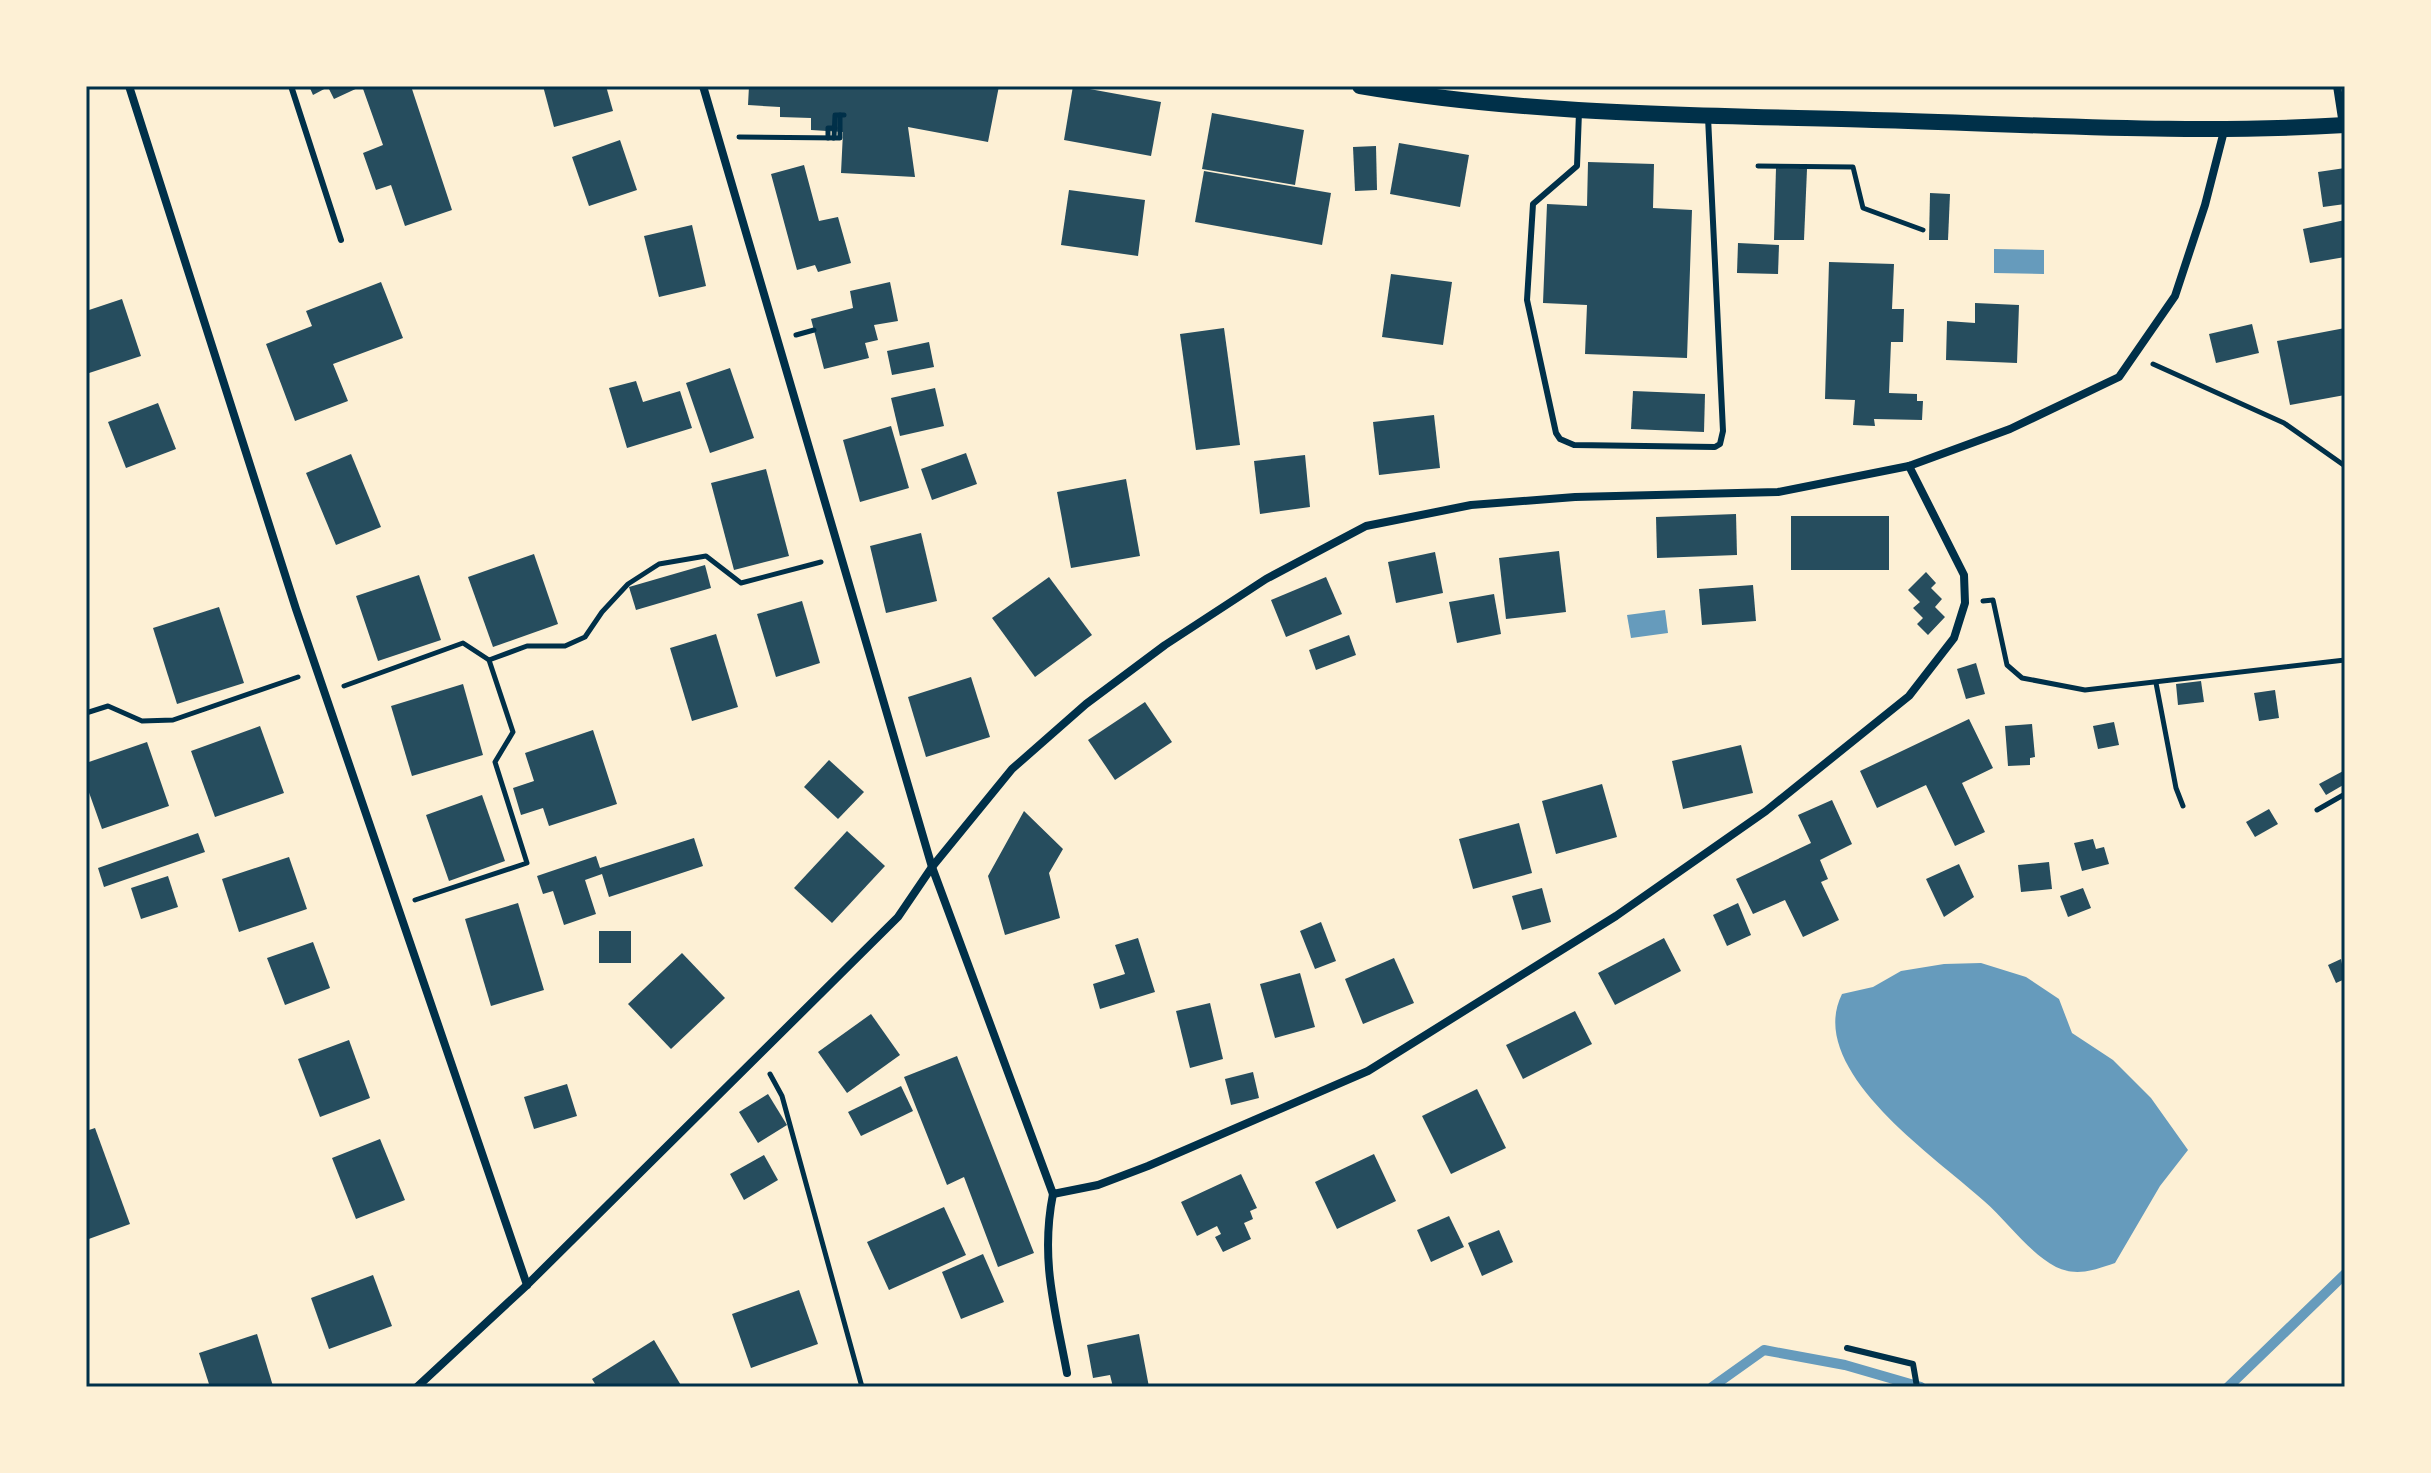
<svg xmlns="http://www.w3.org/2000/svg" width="2431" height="1473" font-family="'Source Sans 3',sans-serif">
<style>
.water{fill:#669bbc}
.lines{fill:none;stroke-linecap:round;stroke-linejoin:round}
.stream{stroke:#669bbc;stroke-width:10}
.building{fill:#264d5e}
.path{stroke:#003049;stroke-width:5}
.service{stroke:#003049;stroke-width:6}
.minor{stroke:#003049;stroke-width:8}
.secondary{stroke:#003049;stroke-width:16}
.neatline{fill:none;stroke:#003049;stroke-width:3}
</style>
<rect width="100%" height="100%" fill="#fdf0d5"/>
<g class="water">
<path d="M1994,249L2044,250V274L1994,273Z"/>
<path d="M1665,610L1668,633L1631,638L1627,615Z"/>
<path d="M1981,963L2026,977L2059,999L2072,1033L2113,1060L2151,1098L2188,1150L2160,1186L2115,1263C2094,1270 2077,1277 2056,1267C2028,1252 2008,1222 1984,1201C1937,1158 1804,1070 1842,994L1873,987L1901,971L1944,964Z"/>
</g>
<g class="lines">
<g class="stream">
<path d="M1712,1387L1764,1350L1845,1365L1921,1387"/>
<path d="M2228,1387L2345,1274"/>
</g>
</g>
<g class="building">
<path d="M309,86H411L452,210L405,226L391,185L376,190L363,153L383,145L362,86L334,99L328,87L313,95Z"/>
<path d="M543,86H606L613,111L554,127Z"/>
<path d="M749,86H999L988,142L908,127L915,177L841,173L843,132L811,130V118L780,117V107L748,105Z"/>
<path d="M1073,86L1161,102L1151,156L1064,140Z"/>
<path d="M1212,113L1304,130L1295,185L1202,169Z"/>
<path d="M620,140L637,190L589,206L572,157Z"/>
<path d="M1399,143L1469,155L1460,207L1390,194Z"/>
<path d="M1376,146L1377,190L1355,191L1353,147Z"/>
<path d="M1588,162L1654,164L1653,208L1692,210L1687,358L1585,354L1587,305L1543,303L1547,204L1587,206Z"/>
<path d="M804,165L819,221L838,217L851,263L818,272L815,265L797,270L771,174Z"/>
<path d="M1776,168L1807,169L1804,240H1774Z"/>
<path d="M2345,168V204L2323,207L2318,172Z"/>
<path d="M1204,171L1331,193L1322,245L1195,222Z"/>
<path d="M1069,190L1145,200L1138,256L1061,245Z"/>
<path d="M1930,193L1950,194L1948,240H1929Z"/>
<path d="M2345,220V257L2310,263L2303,229Z"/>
<path d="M692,225L706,286L659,297L644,236Z"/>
<path d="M1738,243L1779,245L1778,274L1737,273Z"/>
<path d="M1829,262L1894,264L1892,309H1904L1903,342H1891L1889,393L1917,394V401H1923L1922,420L1874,419L1875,426L1853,425L1855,400L1825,399Z"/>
<path d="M1391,274L1452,282L1443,345L1382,337Z"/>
<path d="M381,282L403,338L333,364L348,401L295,421L266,344L312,326L306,311Z"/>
<path d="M890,282L898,321L874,325L878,340L865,343L869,358L824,369L811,319L853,308L850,291Z"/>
<path d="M122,299L141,356L86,374V311Z"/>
<path d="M1975,303L2019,305L2017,363L1946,360L1947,321L1975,323Z"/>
<path d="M2252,324L2259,353L2216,363L2209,334Z"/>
<path d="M1224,328L1240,445L1196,450L1180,334Z"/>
<path d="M2345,328V395L2290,405L2277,341Z"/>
<path d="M929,342L934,367L892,375L887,351Z"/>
<path d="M730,368L754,438L710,453L686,383Z"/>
<path d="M636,381L643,402L680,391L692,428L627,448L609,388Z"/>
<path d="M935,388L944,426L900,436L891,398Z"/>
<path d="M1633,391L1705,394L1704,432L1631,429Z"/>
<path d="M158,403L176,449L126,468L108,422Z"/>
<path d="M1434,415L1440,468L1379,475L1373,422Z"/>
<path d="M891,426L909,488L860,502L843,440Z"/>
<path d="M966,453L977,484L932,500L921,469Z"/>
<path d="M351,454L381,527L336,545L306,473Z"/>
<path d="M1305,455L1310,507L1260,514L1254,461Z"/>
<path d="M766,469L789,556L734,570L711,483Z"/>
<path d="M1126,479L1140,556L1071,568L1057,492Z"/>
<path d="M1736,514L1737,555L1657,558L1656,517Z"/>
<rect x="1791" y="516" width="98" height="54"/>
<path d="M921,533L937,601L886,613L870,546Z"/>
<path d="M1559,551L1566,612L1506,619L1499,558Z"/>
<path d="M1435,552L1443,593L1396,603L1388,562Z"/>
<path d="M534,554L558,624L493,647L468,577Z"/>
<path d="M705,565L711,588L636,610L629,587Z"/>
<path d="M1926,572L1936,583L1931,588L1942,599L1935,607L1945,617L1928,635L1917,624L1923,618L1913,608L1920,602L1908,590Z"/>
<path d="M419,575L441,640L378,661L356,596Z"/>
<path d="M1049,577L1092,635L1035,677L992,618Z"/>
<path d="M1326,577L1342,614L1286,637L1271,600Z"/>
<path d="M1753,585L1756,621L1702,625L1699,589Z"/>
<path d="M1494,594L1501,634L1457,643L1449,602Z"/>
<path d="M802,601L820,663L776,677L757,614Z"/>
<path d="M219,607L244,683L177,704L153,628Z"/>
<path d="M716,634L738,707L692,721L670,648Z"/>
<path d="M1349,635L1356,655L1316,670L1309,650Z"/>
<path d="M1976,663L1985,694L1966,699L1957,669Z"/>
<path d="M971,677L990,737L926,757L908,697Z"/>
<path d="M2201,681L2204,702L2178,705L2176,684Z"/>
<path d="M463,684L483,755L412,776L391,706Z"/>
<path d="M2275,690L2279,718L2259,721L2254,693Z"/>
<path d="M1145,702L1172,742L1115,780L1088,740Z"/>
<path d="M1969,719L1993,768L1962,783L1985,832L1955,846L1926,785L1877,808L1860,771Z"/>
<path d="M2114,722L2119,745L2098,749L2093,726Z"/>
<path d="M2032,724L2035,757L2030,758V765L2008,766L2005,726Z"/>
<path d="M260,726L284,793L215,817L191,751Z"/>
<path d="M593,730L617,804L549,826L543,808L521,815L513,788L534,781L525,753Z"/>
<path d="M147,742L169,806L102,829L86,784V763Z"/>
<path d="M1741,745L1753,793L1683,809L1672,761Z"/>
<path d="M829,760L864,792L838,819L804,787Z"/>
<path d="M2345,770V784L2326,795L2319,784Z"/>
<path d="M1602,784L1617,837L1556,854L1542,801Z"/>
<path d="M482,795L505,861L449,881L426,815Z"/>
<path d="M1832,800L1852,844L1820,860L1828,879L1821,882L1839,920L1803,937L1785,900L1753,914L1736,879L1811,843L1798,815Z"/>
<path d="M2269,809L2278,824L2255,837L2246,822Z"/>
<path d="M1024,811L1063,849L1049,873L1060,918L1005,935L988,876Z"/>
<path d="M1519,823L1532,873L1473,889L1459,839Z"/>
<path d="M847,831L885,866L832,923L794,888Z"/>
<path d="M198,833L205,852L104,887L98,868Z"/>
<path d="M694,838L703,866L609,897L602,874L585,880L596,914L564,925L553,891L543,894L537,876L596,856L600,868Z"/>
<path d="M2093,839L2096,849L2104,847L2109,864L2082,871L2074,843Z"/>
<path d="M289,857L307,909L239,932L222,879Z"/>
<path d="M2049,862L2052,889L2021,892L2018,865Z"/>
<path d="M1959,864L1974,897L1944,917L1926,879Z"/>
<path d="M168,876L178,907L141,919L131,888Z"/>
<path d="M1542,888L1551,922L1522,930L1512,896Z"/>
<path d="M2083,888L2091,908L2068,917L2060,896Z"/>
<path d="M518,903L544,990L491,1006L465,919Z"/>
<path d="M1738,903L1751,935L1727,946L1713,915Z"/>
<path d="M1321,922L1336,961L1315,969L1300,931Z"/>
<rect x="599" y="931" width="32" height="32"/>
<path d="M1138,938L1155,992L1100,1009L1093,984L1125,974L1115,945Z"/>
<path d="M1664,938L1681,971L1615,1005L1598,973Z"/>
<path d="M313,942L330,988L285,1005L267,958Z"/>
<path d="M682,953L725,998L671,1049L628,1004Z"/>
<path d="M1394,958L1414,1003L1363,1024L1345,979Z"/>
<path d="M2341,959L2345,979L2336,983L2328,965Z"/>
<path d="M1300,973L1315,1027L1275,1038L1260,984Z"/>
<path d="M1210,1003L1223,1059L1190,1068L1176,1011Z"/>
<path d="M1575,1011L1592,1044L1523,1079L1506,1045Z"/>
<path d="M871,1014L900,1055L847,1093L818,1052Z"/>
<path d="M349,1040L370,1098L320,1117L298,1059Z"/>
<path d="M957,1056L1034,1253L998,1267L964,1177L947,1185L904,1077Z"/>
<path d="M1253,1072L1259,1098L1231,1105L1225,1079Z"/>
<path d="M567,1084L577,1116L534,1129L524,1097Z"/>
<path d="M901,1086L913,1111L861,1136L848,1112Z"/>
<path d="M1477,1089L1506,1148L1451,1174L1422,1116Z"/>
<path d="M768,1094L787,1125L758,1143L739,1112Z"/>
<path d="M95,1128L130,1224L86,1240V1131Z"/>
<path d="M380,1139L405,1200L356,1219L332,1158Z"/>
<path d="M1374,1154L1396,1201L1337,1229L1315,1182Z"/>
<path d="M764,1155L778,1180L744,1200L730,1174Z"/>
<path d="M1241,1174L1257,1208L1250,1211L1253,1219L1244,1223L1251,1239L1223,1252L1215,1237L1221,1234L1217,1226L1197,1236L1181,1202Z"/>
<path d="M944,1207L966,1255L889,1290L867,1242Z"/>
<path d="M1449,1216L1464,1247L1431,1262L1417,1230Z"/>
<path d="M1499,1230L1513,1262L1482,1276L1468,1243Z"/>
<path d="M983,1254L1004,1302L961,1319L942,1272Z"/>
<path d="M373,1275L392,1326L329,1349L311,1298Z"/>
<path d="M799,1290L818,1344L751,1368L732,1314Z"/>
<path d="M257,1334L273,1386L210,1387L199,1353Z"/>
<path d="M1139,1334L1149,1387H1113L1110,1375L1093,1378L1087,1345Z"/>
<path d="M654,1340L682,1387H597L592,1379Z"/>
</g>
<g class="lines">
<g class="path">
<path d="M739,137L840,138V115H844"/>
<path d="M828,138V128H835"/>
<path d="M834,138L835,115H840"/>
<path d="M1758,166L1853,167L1863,208L1923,230"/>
<path d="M796,335L814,330"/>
<path d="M2153,364L2284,423L2345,466"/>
<path d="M1983,601L1993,600L2007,665L2022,678L2085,690L2345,660"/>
<path d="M2156,683L2176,788L2183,806"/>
<path d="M344,686L463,643L489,660L527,646H565L585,637L602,612L628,584L659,564L706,556L741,583L821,562"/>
<path d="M86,713L108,706L142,721L173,720L298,677"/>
<path d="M2317,810L2345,794"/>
<path d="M415,900L527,863L495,762L513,732L489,660"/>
<path d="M770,1074L782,1096L862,1387"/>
</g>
<g class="service">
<path d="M291,86L341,240"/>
<path d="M1579,112L1577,166L1533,204L1527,300L1556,433L1560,439L1574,445L1715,447L1720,444L1723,431L1708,117"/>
<path d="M1847,1348L1913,1364L1917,1387"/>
</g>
<g class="minor">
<path d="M129,86L296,609L527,1285"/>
<path d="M703,86L932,867L1053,1194L1098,1185L1148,1166L1368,1071L1616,916L1766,811L1909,696L1954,638L1965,603L1964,575L1909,466"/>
<path d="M2337,86L2343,125"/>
<path d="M1053,1194C1040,1259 1055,1309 1067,1373"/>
<path d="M417,1387L527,1285L898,917L932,867L1012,769L1086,704L1165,645L1266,579L1366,526L1471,505L1575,497L1778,492L1909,466L2010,429L2119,377L2175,296L2205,205L2224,131"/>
</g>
<path class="secondary" d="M1360,86C1530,115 1701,115 1873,120C2031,124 2187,135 2345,125"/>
</g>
<rect width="2431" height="1473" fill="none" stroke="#fdf0d5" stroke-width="176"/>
<rect x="88" y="88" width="2255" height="1297" class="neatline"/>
</svg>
